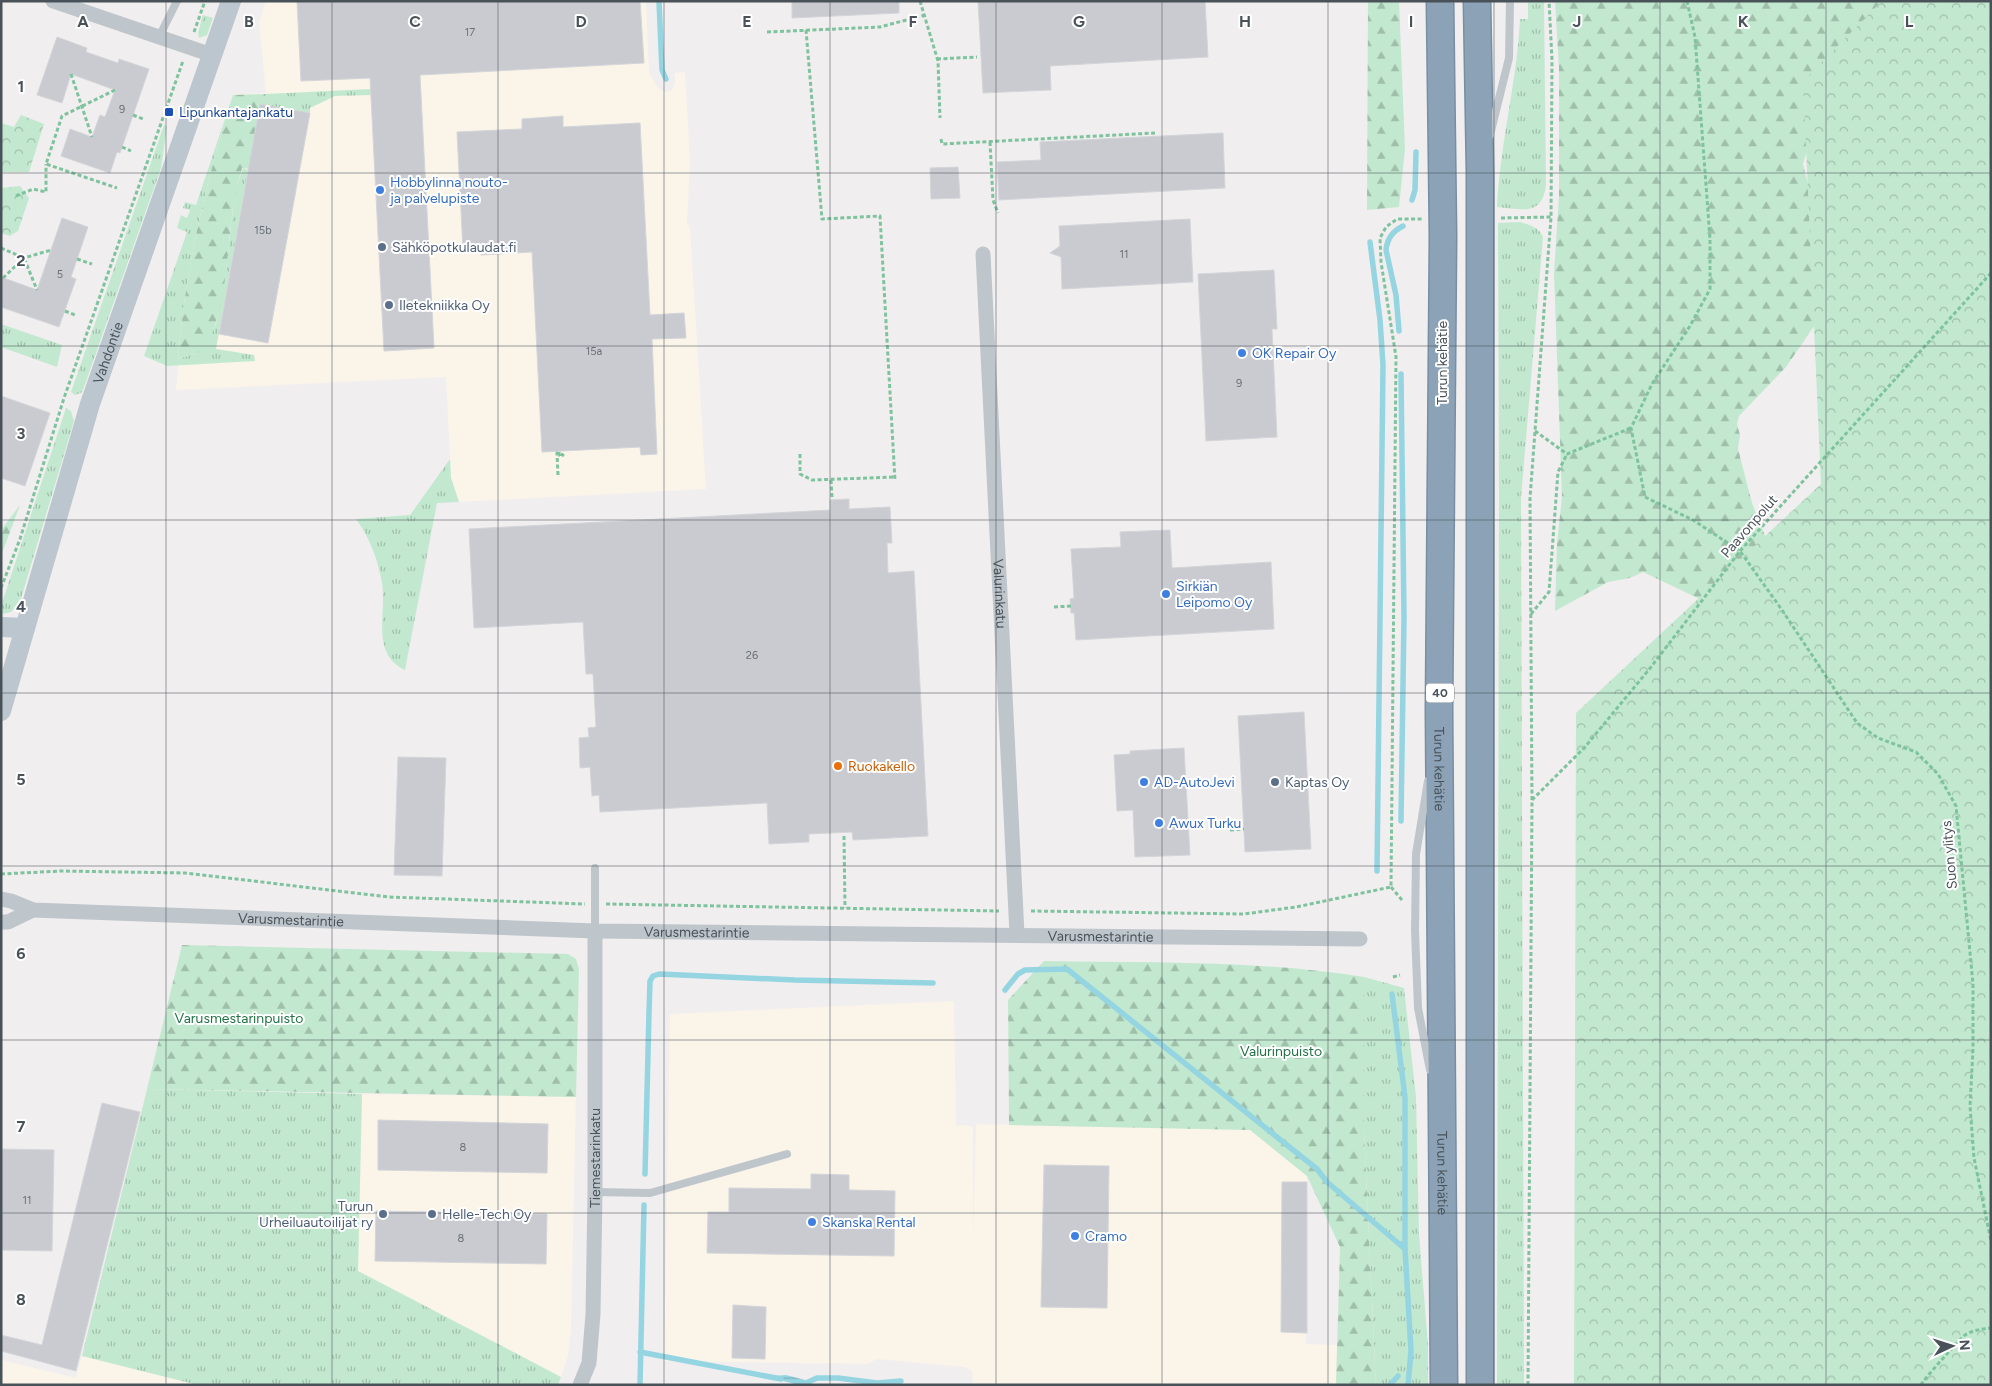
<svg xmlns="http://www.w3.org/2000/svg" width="1992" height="1386" font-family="Figtree,sans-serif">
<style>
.commercial{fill:#faf4e9}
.grass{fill:url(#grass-tufts)}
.forest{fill:url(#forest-firs)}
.park{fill:url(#park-crowns)}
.water{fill:url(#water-rules)}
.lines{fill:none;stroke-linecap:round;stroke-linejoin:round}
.stream{stroke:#94d5e1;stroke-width:5.5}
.building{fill:#c9cbd0;stroke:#d3d5d9}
.highway-casing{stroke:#778ea3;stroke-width:29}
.path{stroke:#7ec39e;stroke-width:3;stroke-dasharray:4 2.5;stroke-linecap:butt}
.lane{stroke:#bec6cc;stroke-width:8}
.street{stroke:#bec6cc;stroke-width:15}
.secondary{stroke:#bcc6ce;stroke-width:20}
.highway{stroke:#8ca3b7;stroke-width:26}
.path-bridge{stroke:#7ec39e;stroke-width:3;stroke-dasharray:4 2.5;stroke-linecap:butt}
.grid{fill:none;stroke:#495259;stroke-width:1;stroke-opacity:0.55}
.transit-dot{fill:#1a4fb4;stroke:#fff;stroke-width:2}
.shop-dot{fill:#3f7fe0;stroke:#fff;stroke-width:2}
.service-dot{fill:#5c6f8a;stroke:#fff;stroke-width:2}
.food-dot{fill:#e8710a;stroke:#fff;stroke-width:2}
.labels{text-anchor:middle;stroke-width:4;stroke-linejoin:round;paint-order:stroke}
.number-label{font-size:11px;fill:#697077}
.shield{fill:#fff;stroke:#80868b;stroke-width:1}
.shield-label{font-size:12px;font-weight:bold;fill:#495259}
.transit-label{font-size:14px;fill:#164399;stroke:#fff;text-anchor:start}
.shop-label{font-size:14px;fill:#366cbe;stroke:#fff;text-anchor:start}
.service-label{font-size:14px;fill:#4e5e75;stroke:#fff;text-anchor:start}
.street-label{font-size:14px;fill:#495259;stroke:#fff}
.food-label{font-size:14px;fill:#c56008;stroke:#fff;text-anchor:start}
.park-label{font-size:14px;fill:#227246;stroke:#fff}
.grid-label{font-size:16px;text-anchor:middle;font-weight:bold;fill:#495259;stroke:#fff;stroke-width:4;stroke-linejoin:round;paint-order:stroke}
</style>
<defs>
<pattern id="grass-tufts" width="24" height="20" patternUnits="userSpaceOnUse" patternTransform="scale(1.25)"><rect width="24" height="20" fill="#c2e9cf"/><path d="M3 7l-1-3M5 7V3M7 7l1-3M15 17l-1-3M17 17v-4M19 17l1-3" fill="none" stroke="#a0bfab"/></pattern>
<pattern id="forest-firs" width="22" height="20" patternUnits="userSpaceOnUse" patternTransform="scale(1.25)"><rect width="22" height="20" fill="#c2e9cf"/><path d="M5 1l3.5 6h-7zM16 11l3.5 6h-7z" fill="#a0bfab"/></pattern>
<pattern id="park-crowns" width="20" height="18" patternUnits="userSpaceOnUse" patternTransform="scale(1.25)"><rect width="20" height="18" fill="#c2e9cf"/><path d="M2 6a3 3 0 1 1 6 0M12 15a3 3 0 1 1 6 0" fill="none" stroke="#a0bfab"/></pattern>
<pattern id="water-rules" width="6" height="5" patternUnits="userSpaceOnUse" patternTransform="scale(1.25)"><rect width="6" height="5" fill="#94d5e1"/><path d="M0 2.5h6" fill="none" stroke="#7bafb9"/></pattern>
</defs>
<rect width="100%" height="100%" fill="#f1eeef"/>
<g class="commercial">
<path d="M266,1H646L649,72L657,87L665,92L672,90L675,84V73L685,72L690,162L687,223L690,228L706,489L459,502L451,478L446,377L176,390L180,343L233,95L266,93L259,22Z"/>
<path d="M954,1001L956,1125L973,1126V1246L976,1124L1250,1130L1307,1176L1306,1344L1337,1345L1336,1385H973L972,1371L964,1367L877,1359L868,1364L664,1361L670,1014Z"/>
<path d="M362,1094L576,1097L571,1329L568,1356L561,1377L358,1271Z"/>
<path d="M82,1356L198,1385H1V1360L76,1378Z"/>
</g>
<g class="grass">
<path d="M1528,1H1544L1546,185C1542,217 1522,209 1497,207C1500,143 1517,82 1520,19H1528Z"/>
<path d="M203,15L213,18L207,35L199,38L198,33Z"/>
<path d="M371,89V95L335,96L310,108V113L260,104L266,94Z"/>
<path d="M233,95C206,182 185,269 178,359L200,352L216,324L226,270L235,190L243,168L248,170L216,349L254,355L255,361L167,366L144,356L187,232L177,228L181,215L187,218L190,210L183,208L185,202L196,205Z"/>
<path d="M164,125L167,126L161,168L83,390L81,393L75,395L71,392Z"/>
<path d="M1520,222C1530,225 1539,227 1543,237L1521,498L1524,1385H1497L1499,498L1498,223Z"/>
<path d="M1,324L62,345L57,367L1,347Z"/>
<path d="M66,408L71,411L74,421L20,602L11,612L2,614L1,606Z"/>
<path d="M450,459L451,478L459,502L437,503L405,670C370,654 387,613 382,583C378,560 370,538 356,519L410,515Z"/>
<path d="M1364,977L1404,988L1416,1097L1419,1234L1428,1345V1385H1376L1364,1131Z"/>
<path d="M147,1089L362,1094L358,1271L561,1377L558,1385H198L82,1356Z"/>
</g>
<g class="forest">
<path d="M1368,1H1399L1405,149L1399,207L1367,210Z"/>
<path d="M1555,1H1886L1808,147L1803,164L1827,264L1819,319L1786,367L1739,416L1737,424L1740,435L1738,449L1752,503L1771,551L1710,604L1643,572L1630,578L1608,582L1555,611L1557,543L1562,497L1554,273L1559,196V68Z"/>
<path d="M266,94L260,105L249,169L242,168C241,175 237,182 236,190C227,230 229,324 200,352L178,359C185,269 206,182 233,95Z"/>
<path d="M20,505L1,556V530Z"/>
<path d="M182,945L568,954L576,959L579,969L576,1097L147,1089Z"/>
<path d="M1044,961C1150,963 1258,960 1364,977V1131L1376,1385H1336L1340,1247L1307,1176L1250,1130L1009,1125L1008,1000Z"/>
</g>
<g class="park">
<path d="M1882,1H1991V1385H1574L1576,713L1821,484L1803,81Z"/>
<path d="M21,115L44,124L29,172H1V123L14,127Z"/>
<path d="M20,186L29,198L18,231L10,236L1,233V188Z"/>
</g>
<path class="water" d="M786,1375L809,1381L810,1385H799L775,1379L774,1376Z"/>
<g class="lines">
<g class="stream">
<path d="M659,1L662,70L666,79"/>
<path d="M1412,200L1415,190L1416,152"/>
<path d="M1370,242L1380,320L1383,365L1377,871"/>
<path d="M1399,331L1396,295L1386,250C1387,238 1393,231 1403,226"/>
<path d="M1401,821L1404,617L1401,374"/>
<path d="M1005,990L1018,974L1025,970L1067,969L1317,1169L1327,1182L1405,1249V1097L1392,994"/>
<path d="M645,1174L649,1013L650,981L653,976L659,974L795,980L933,983"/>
<path d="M1405,1249L1411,1351L1408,1385"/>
<path d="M640,1352L781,1379"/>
<path d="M803,1383H806L817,1378H838L877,1383L901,1381"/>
<path d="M640,1385L644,1205"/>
<path d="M1390,1385L1398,1376"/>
</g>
</g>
<g class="building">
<path d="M297,1H640L644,63L420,75L434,348L384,351L370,78L301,81Z"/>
<path d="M792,1H899V13L792,18Z"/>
<path d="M978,1H1205L1208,57L1050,66L1051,90L983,93Z"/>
<path d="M57,37L87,48L86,52L118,63L119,59L149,69L120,153L117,152L110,173L61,156L70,129L92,137L100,115L105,117L115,90L71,74L62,103L37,95Z"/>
<path d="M260,104L310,113L268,343L219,334Z"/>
<path d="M563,116V127L640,123L650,315L684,313L686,338L652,339L657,454L641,455L640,447L542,452L532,252L481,255V249L463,250L457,132L522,129V119Z"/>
<path d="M1223,133L1225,188L999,200L997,162L1041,160L1040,142Z"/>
<path d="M958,167L960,198L931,199L930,168Z"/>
<path d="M62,218L88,227L71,277L76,279L59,327L1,307V277L37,290Z"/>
<path d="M1190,219L1193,282L1062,289L1061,257L1050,253L1060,246L1059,226Z"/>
<path d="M1274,270L1277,329H1272L1277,437L1206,441L1198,274Z"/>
<path d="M1,396L50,413L25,486L1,478Z"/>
<path d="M849,499V509L890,507L892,543H887L888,573L914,571L928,836L853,840L852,832L809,834V842L769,844L767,803L600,812L599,795L592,796L590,767L580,768L579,738L589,737L588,728L596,727L593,674H586L583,622L474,628L469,529L830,510V500Z"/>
<path d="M1170,530L1172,568L1271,562L1274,629L1076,640L1074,613H1071L1070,599L1074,598L1071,549L1121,547L1120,532Z"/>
<path d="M1304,712L1311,849L1245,852L1238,716Z"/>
<path d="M1184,748L1190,855L1135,857L1133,810L1117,811L1114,755L1130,754V751Z"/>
<path d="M398,757L446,758L442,876L394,875Z"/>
<path d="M102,1103L140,1112L76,1371L1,1351V1335L42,1345Z"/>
<path d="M378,1120L548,1124L547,1173L378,1170Z"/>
<path d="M1,1149L54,1150L52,1251L1,1250Z"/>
<path d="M1044,1165L1109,1166L1107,1308L1041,1307Z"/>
<path d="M811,1174L849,1175V1190L895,1191L894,1256L707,1253L708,1212H729V1188L811,1189Z"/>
<path d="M1282,1182H1307V1333L1281,1332Z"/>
<path d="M376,1211L547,1214L546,1264L375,1261Z"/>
<path d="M733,1305L766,1307L765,1359L732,1358Z"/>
</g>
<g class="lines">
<defs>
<g id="highway">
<path id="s5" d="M1440,1L1443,236L1439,710L1444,1385"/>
<path d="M1477,1L1480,173V1385"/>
</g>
</defs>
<use href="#highway" class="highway-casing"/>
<g class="path">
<path d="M920,1L938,61L940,118"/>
<path d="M1687,1L1695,37L1710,239V289L1690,326L1652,384L1631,428L1645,497L1693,520L1740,551L1782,610L1857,723L1878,738L1916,752L1938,774L1956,806L1973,984V1049L1970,1106L1974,1158L1991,1241"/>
<path d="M806,30L822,219L880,216L895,481"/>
<path d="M194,32L205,1"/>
<path d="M767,32L880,27L925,15"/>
<path d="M937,59L977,57"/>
<path d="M71,74L92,137"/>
<path d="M115,90L62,116L46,164L117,188"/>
<path d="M133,115L143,119"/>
<path d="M941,139L942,144L1155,133"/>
<path d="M990,142L993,200L998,213"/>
<path d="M122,147L131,151"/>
<path d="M16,196L33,189L46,192V164"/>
<path d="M1501,218L1551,217"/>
<path d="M1,248L24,258L37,290"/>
<path d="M77,259L92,264"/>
<path d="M3,278L24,258L51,250"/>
<path d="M65,311L75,315"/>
<path d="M1535,431L1567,454L1631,428"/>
<path d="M800,454V474L812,480L895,477"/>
<path d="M558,475L557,453L563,455L561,457L559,455"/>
<path d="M831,480L832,497"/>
<path d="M1,588L20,539L64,398L183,61"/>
<path d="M1054,607L1071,606"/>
<path d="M1531,614L1549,592L1558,472L1567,454"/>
<path d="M1532,800L1585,747L1651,667L1740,551L1991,273"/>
<path d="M1230,830L1244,829"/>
<path d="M844,836L845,908"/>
<path d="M1,874L61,871L185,873L389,897L585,904"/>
<path d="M1391,887L1402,900"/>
<path d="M606,904L999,911"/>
<path d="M1031,911L1244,914L1296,907L1391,887L1396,357L1381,262L1380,238L1386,227L1397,219H1422"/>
<path d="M1393,977L1400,975"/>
<path d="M1528,1385L1532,800L1530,498L1551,217L1552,60L1549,1"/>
<path d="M1921,1385C1922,1381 1961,1338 1965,1335C1973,1330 1982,1329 1991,1328"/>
</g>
<g class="lane">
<path d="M159,37L177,1"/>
<path d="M1490,135L1509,58L1510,1"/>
<path d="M1428,781L1416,854L1415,931L1418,1008L1430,1070"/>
<path d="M595,931V868"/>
<path d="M595,1192L650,1193L787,1154"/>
</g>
<g class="street">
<path d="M53,1L212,55"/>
<path id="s1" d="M983,254L1017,934"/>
<path id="s2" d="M1,899L11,901L33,910L595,931L1360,939"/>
<path d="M1,922H8L33,910"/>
<path id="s3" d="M580,1385L589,1363L593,1314L595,1192V931"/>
</g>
<g class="secondary">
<path d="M1,627L25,628"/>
<path id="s4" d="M1,711L90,404L231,1"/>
</g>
<use href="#highway" class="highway"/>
<path class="path-bridge" d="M559,452V455"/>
</g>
<path class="grid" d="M166,1V1385M332,1V1385M498,1V1385M664,1V1385M830,1V1385M996,1V1385M1162,1V1385M1328,1V1385M1494,1V1385M1660,1V1385M1826,1V1385M1,173H1991M1,346H1991M1,520H1991M1,693H1991M1,866H1991M1,1040H1991M1,1213H1991"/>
<rect class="transit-dot" x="164" y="107" width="10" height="10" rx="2.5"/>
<g class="shop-dot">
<circle cx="380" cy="190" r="5"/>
<circle cx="1242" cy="353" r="5"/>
<circle cx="1166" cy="594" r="5"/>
<circle cx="1144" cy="782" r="5"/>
<circle cx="1159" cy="823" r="5"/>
<circle cx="812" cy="1222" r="5"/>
<circle cx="1075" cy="1236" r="5"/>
</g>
<g class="service-dot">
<circle cx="382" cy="247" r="5"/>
<circle cx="389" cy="305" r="5"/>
<circle cx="1275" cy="782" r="5"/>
<circle cx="383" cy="1214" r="5"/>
<circle cx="432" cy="1214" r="5"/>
</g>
<circle class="food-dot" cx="838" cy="766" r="5"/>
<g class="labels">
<g class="number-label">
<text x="470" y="36">17</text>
<text x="122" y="113">9</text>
<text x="263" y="234">15b</text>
<text x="1124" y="258">11</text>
<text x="60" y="278">5</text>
<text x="594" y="355">15a</text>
<text x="1239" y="387">9</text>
<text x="752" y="659">26</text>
<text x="463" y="1151">8</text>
<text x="27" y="1204">11</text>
<text x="461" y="1242">8</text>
</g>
<rect class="shield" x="1426" y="683.5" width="28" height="19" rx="4"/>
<g class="shield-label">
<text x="1440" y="697">40</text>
</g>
<g class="transit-label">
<text x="179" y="117">Lipunkantajankatu</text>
</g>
<g class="shop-label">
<text x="390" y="187">Hobbylinna nouto-<tspan x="390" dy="16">ja palvelupiste</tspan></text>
<text x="1252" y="358">OK Repair Oy</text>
<text x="1176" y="591">Sirkiän<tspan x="1176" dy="16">Leipomo Oy</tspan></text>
<text x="1154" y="787">AD-AutoJevi</text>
<text x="1169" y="828">Awux Turku</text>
<text x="822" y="1227">Skanska Rental</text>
<text x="1085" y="1241">Cramo</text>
</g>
<g class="service-label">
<text x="392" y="252">Sähköpotkulaudat.fi</text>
<text x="399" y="310">Iletekniikka Oy</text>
<text x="1285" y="787">Kaptas Oy</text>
<text x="373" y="1211" text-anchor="end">Turun<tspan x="373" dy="16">Urheiluautoilijat ry</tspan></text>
<text x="442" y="1219">Helle-Tech Oy</text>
</g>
<g class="street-label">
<text dy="5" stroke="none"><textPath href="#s4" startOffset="374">Vahdontie</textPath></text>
<text transform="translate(1442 363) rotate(-90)" y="5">Turun kehätie</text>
<text transform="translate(1749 526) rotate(-49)" y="5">Paavonpolut</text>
<text dy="5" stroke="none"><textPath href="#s1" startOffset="340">Valurinkatu</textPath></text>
<text dy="5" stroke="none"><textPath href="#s5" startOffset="768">Turun kehätie</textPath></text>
<text transform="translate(1949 855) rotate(-95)" y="5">Suon ylitys</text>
<text dy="5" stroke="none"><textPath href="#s2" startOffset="292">Varusmestarintie</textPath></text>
<text dy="5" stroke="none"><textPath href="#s2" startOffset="698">Varusmestarintie</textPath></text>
<text dy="5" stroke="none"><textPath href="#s2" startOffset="1102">Varusmestarintie</textPath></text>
<text dy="5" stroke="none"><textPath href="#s3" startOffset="229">Tiemestarinkatu</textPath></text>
<text dy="5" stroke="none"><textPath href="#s5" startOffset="1172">Turun kehätie</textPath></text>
</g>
<g class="food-label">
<text x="848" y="771">Ruokakello</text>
</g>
<g class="park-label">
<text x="239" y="1023">Varusmestarinpuisto</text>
<text x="1281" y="1056">Valurinpuisto</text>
</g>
</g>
<g class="grid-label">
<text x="83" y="27">A</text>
<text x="249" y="27">B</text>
<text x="415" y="27">C</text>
<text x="581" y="27">D</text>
<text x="747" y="27">E</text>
<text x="913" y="27">F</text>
<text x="1079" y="27">G</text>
<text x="1245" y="27">H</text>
<text x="1411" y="27">I</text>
<text x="1577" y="27">J</text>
<text x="1743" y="27">K</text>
<text x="1909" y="27">L</text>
<text x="21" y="92">1</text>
<text x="21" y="266">2</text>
<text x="21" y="439">3</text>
<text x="21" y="612">4</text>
<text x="21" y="785">5</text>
<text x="21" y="959">6</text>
<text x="21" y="1132">7</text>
<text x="21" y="1305">8</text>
</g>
<rect width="1992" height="1386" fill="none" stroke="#495259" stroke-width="5"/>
<g transform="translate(1952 1346) rotate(86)" stroke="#ffffff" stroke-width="4" paint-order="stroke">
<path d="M0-4L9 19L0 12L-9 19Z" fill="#495259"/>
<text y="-8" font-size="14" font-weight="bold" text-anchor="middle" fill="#495259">N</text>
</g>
</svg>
